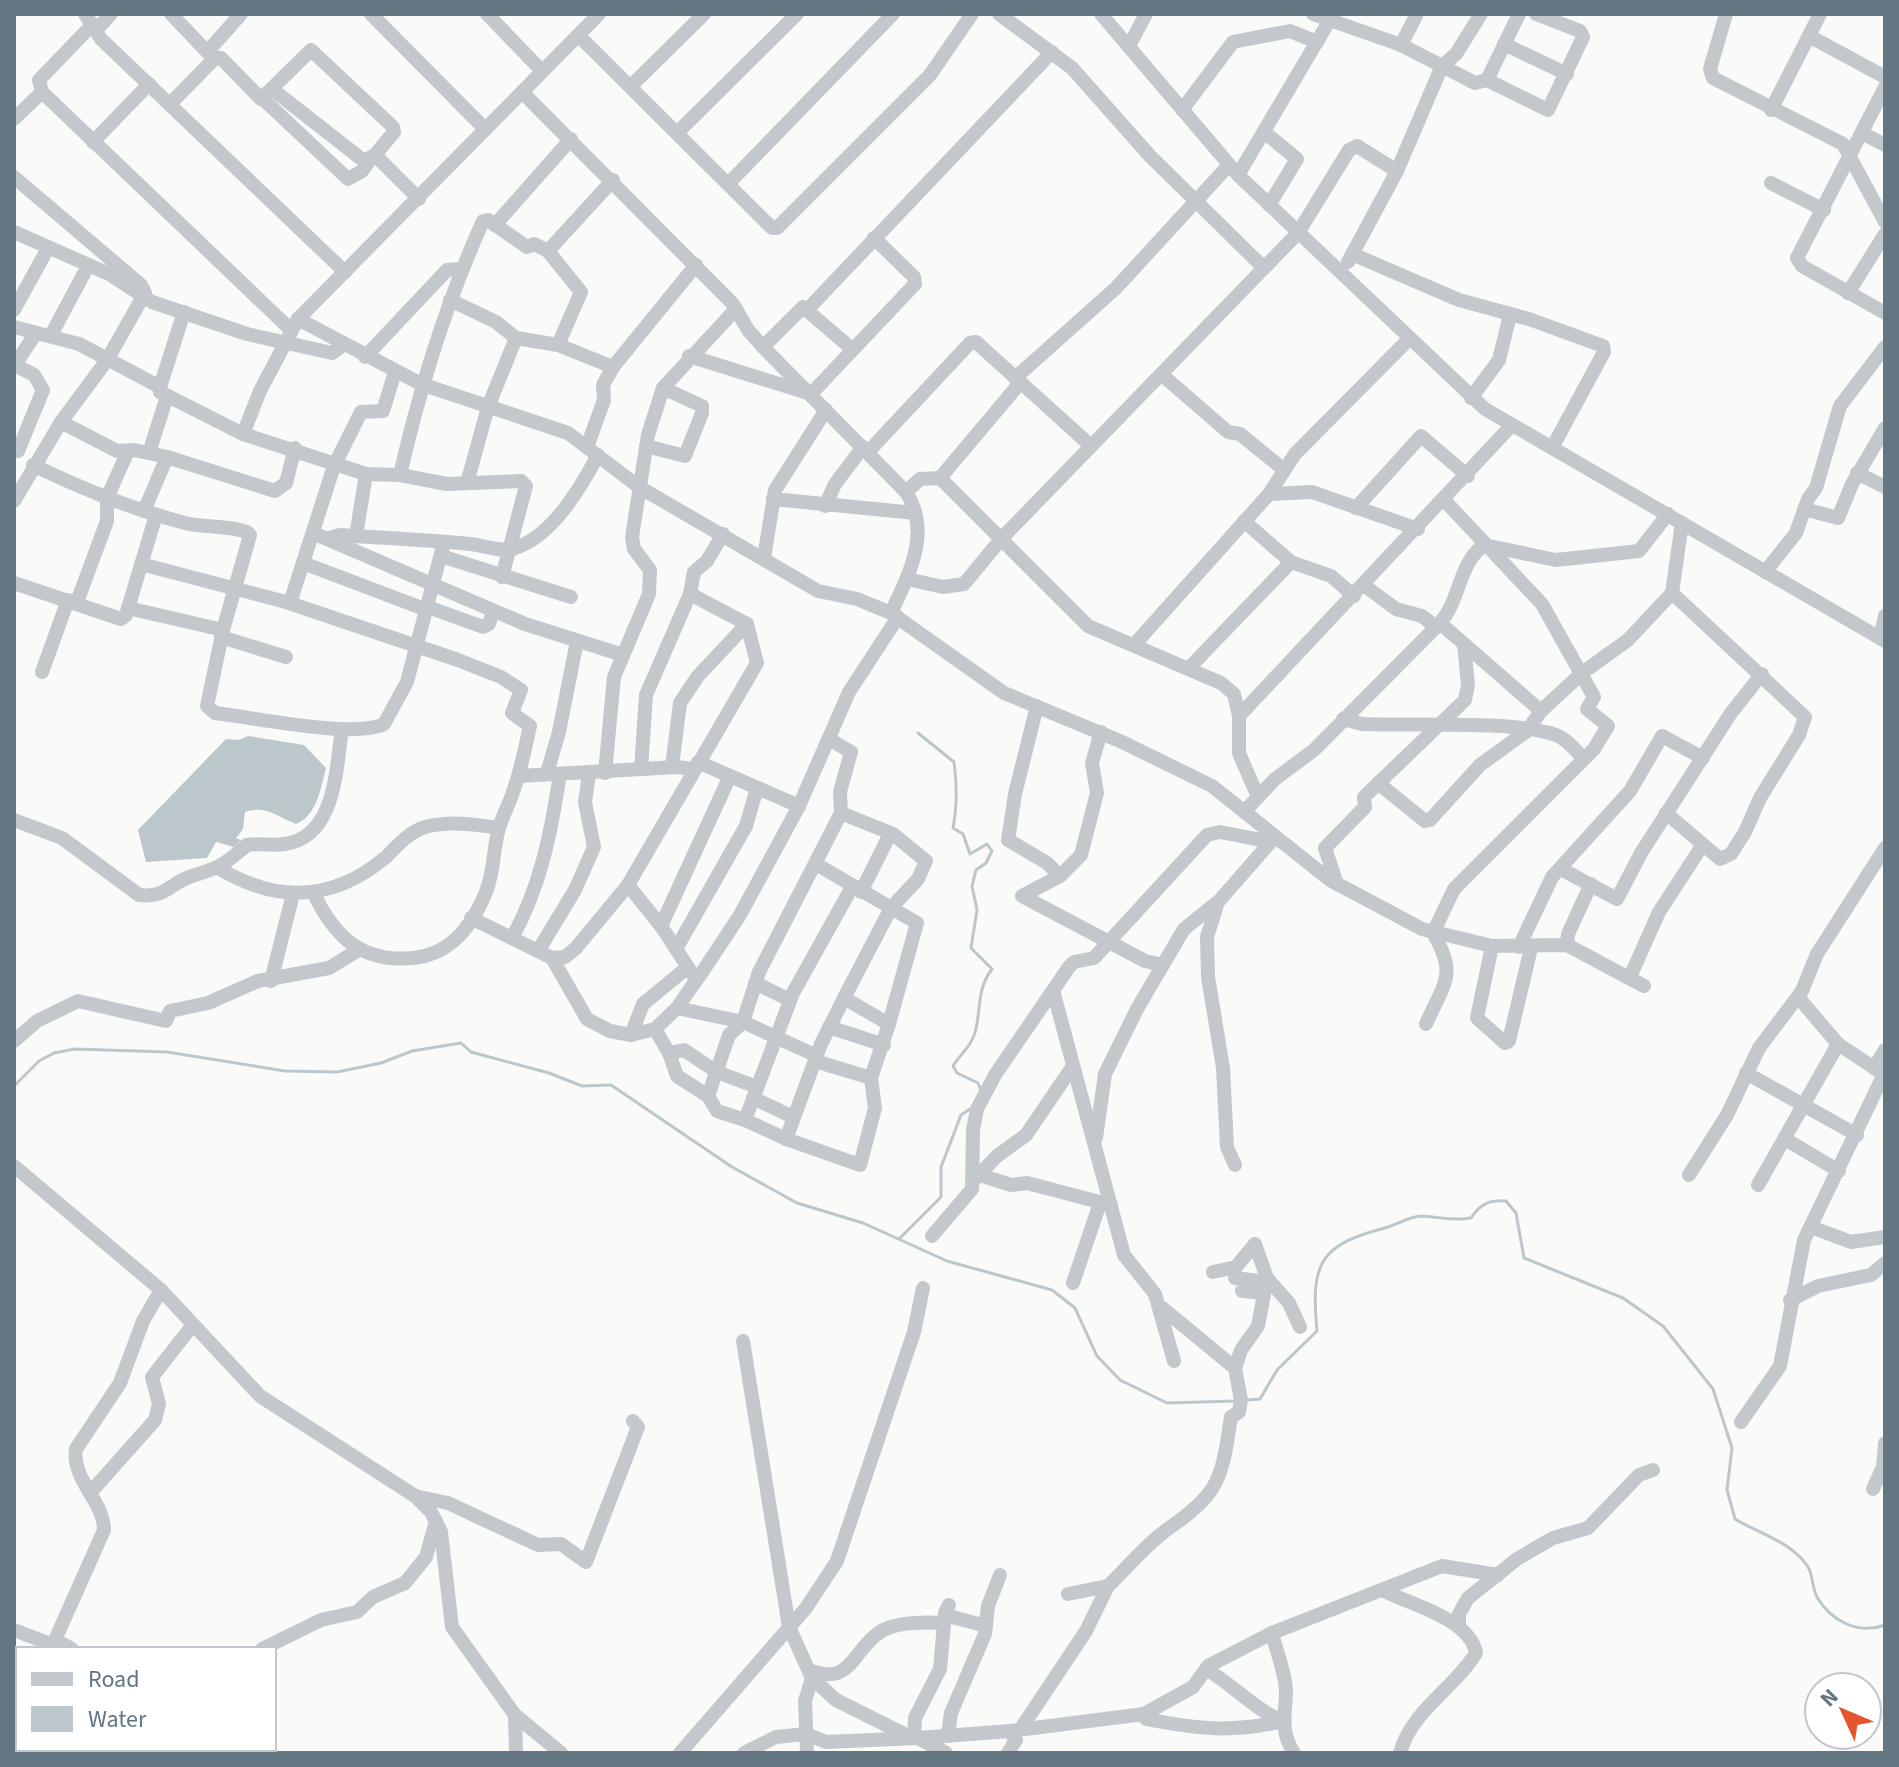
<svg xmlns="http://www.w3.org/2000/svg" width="1899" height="1767" font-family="'Source Sans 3',sans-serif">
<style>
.water{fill:#bbc7cb}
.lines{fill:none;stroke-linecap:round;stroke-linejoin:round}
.stream{stroke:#bbc7cb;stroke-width:3}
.minor{stroke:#c3c8cc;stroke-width:14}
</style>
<rect width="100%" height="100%" fill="#fafaf8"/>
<path class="water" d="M248,736L304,745L326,768C321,787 317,816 296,824C276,816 265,805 245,812L243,829L236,838L241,840L234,847L216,842L207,858L146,862L138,830L226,739L239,740Z"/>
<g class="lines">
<g class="stream">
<path d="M918,733L954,762C957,784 957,807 953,828L963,834L970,854L987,844L992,851L986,863L976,870L972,886L977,910L971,948L992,969C977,989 981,1006 976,1029C973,1045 960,1054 953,1066L957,1073L978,1083L981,1090"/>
<path d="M14,1086L39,1061L54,1053L75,1049L167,1052L285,1071L337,1072L381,1063L412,1051L461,1043L471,1052L549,1073L582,1086L611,1085L732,1167L797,1203L863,1223L947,1261L1052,1290L1075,1308L1097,1356L1120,1380L1167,1403L1235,1401"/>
<path d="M900,1238L941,1197V1167L961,1115L970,1109"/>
<path d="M1247,1400L1260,1399L1277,1370L1317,1331C1311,1266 1317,1245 1385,1228C1396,1225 1410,1216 1421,1216C1440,1217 1449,1221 1471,1218C1480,1204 1489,1200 1506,1201L1516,1213L1524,1258L1623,1298L1663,1326L1713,1389L1732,1448L1727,1490L1735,1519C1758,1533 1792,1542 1808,1567C1813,1575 1812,1588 1817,1597C1831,1621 1858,1635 1885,1625"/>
</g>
<g class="minor">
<path d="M85,14L101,39L345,272"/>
<path d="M371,14L485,129"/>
<path d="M487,14L542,71"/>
<path d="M999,14L1072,68L1150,156L1264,268"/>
<path d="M1101,14L1238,175L1485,409L1885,641"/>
<path d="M1313,14L1401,45L1475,83L1487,80L1548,110L1583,37L1580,31L1536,14"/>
<path d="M1726,14L1710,69L1713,78L1843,144L1885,222"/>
<path d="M93,24L39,80L42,92L290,329"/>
<path d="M97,29L111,14"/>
<path d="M578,35L772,228H777L930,75L972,14"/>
<path d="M1809,36L1885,77"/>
<path d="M1504,44L1567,74"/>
<path d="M1401,45L1417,14"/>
<path d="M1129,46L1146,14"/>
<path d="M208,51L241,14"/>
<path d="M214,58H221L261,99L311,50L393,127L394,132L375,155L364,161L272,89"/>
<path d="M1487,80L1519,14"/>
<path d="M631,86L704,14"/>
<path d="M1885,87L1797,258L1802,266L1885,313"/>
<path d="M522,92L733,304L748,330L763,347L906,492C932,532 909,574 891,613"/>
<path d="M263,99L348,179L362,171L369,161"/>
<path d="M170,104L214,59L171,14"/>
<path d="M1182,110L1233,42L1290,31L1317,42"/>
<path d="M1771,110L1820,14"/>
<path d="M14,119L42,92"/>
<path d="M678,132L797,14"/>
<path d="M1264,132L1297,159L1269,205"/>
<path d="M1862,133L1885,145"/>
<path d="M93,142L149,84"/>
<path d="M375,155L419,199"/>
<path d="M1238,175L1331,18"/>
<path d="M14,177L141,285L145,293L107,360L61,422L14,501"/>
<path d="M729,183L893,14"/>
<path d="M1771,183L1824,210"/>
<path d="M495,225L571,139"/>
<path d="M14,232L109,274L152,302L247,334L332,353L343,345"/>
<path d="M1352,254L1459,300L1529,319L1603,346L1604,352L1552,448"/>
<path d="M1348,262L1397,171L1442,66L1456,54L1481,14"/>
<path d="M1848,293L1885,234"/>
<path d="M450,300L496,322L516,338L558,345L613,367"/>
<path d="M808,309L1052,52"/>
<path d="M14,310L48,248"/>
<path d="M298,319L421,384L568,433L639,487L818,591L857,599L891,613L1004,693L1120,741L1212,786L1330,880L1422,929L1492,946L1567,945L1644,986"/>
<path d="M14,327L79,344L160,387V392L243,434L366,474L400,475L447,484L521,481L526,486L502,577"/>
<path d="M51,335L88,266"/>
<path d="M558,345L581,292L548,251L613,180"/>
<path d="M763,347L803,307L852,349"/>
<path d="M689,356L811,394L915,284L914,277L874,238"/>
<path d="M365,357L447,270L461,269"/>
<path d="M15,365L34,375L43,390L18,451"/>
<path d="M14,366L36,333"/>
<path d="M1161,374L1228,432L1240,434L1283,469"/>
<path d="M1015,378L1116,288L1229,165"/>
<path d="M160,387L184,312"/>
<path d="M1471,398L1499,360L1510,315"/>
<path d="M61,422L117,451L134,450L167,457L275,491L286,483L295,448"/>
<path d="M243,434L260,391L298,319L599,14"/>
<path d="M646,446L685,456L702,413V406L663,388"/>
<path d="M587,447L604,400L603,385L613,367L696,265"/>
<path d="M868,452L970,343L976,342L1091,446"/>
<path d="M149,453L167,396"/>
<path d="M33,465C82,489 132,509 185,523C205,528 228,525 247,532L250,535L223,630L207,706L215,713C251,717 354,739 384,724L407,682L444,542"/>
<path d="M1857,473L1885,487"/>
<path d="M400,475C420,387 446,303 483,221L488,220L527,247L534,244L548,251"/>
<path d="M940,478L1020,383"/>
<path d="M467,483L488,407L516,338"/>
<path d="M906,492L920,479L940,478L1088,626L1221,683L1234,694L1239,716V753L1258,797"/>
<path d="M1269,494L1312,492L1418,529"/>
<path d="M773,499L915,513"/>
<path d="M825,506L835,484L863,447"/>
<path d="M1356,508L1421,436L1468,476"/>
<path d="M1804,509L1838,518L1852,484L1885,428"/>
<path d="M144,511L167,457"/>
<path d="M1244,521L1291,562L1331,576L1354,596"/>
<path d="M313,533L525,624L623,655"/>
<path d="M356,536L366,474"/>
<path d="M327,539L340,535C383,538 427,540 470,544C482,545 501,552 512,549C551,539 581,487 598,455"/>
<path d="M441,556L571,597"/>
<path d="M764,558L775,490L826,410"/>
<path d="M303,563L427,610"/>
<path d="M141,564L286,602L458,660L501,677L521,690L512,713L530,726C525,748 521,770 513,792C509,805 501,818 498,832C493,851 494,873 486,892C467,938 440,963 390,958C351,954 330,927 314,894"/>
<path d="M1765,572L1796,533L1808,499L1816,488L1840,406L1885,347"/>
<path d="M907,579L943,587L964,584L1002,538L1298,233L1349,150L1357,146L1397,171"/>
<path d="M14,583L121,619L126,615L156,515"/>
<path d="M1365,586L1396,609L1422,616L1436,627"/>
<path d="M77,602L107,521V498L128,451"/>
<path d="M290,603L334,466L361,412L383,411L395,372"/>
<path d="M428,607L483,627L489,624L493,611"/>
<path d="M128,608L223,630"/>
<path d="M1440,623L1541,711"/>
<path d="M221,637L286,657"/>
<path d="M1880,638L1885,616"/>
<path d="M1134,645L1269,494L1295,454L1409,339"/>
<path d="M1189,668L1291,562"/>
<path d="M42,672L68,600"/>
<path d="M1037,706L1015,794L1008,840L1047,863L1060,876"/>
<path d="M1239,716L1512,425"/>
<path d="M1343,719L1362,724C1410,726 1515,720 1556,735C1567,739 1576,751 1584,759"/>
<path d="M1101,732L1092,763L1097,793L1081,855L1060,876L1022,896L1145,961L1163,965"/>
<path d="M698,762L799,806"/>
<path d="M672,767L680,703L698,676L747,624"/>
<path d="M641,769L646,695L690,594L694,572L707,561L723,534"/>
<path d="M547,773L559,732L577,641"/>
<path d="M605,773L614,677L649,594L650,570L634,549L632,537L648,435L663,388L736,309"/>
<path d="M519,776L677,767L694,769"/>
<path d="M1378,783L1425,821L1430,820L1480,765L1527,731L1541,711L1582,673L1628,640L1672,593L1682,523"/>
<path d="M1244,812L1275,779L1314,750L1440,623C1461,599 1458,564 1484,545L1556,560L1639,551L1668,514"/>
<path d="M841,813L893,834L926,861L918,879L891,908L844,998L821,1044L786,1139L745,1120L793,993L852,887"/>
<path d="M1666,813L1720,859L1731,854L1745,832L1760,798L1799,735L1805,717L1672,593"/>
<path d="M14,820L62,838L139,895C168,898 169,883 192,876C222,867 223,865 247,845C260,843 273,846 285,844C336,837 336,768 342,729"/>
<path d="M816,864L917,923L889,1024"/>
<path d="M220,869C277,903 334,901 386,857C397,846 409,832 425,827C449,821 474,824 499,828"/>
<path d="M1561,869L1617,899L1641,853L1731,713L1762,674"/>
<path d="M1337,884L1325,848L1365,807L1364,797L1465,700L1468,685L1464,644"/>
<path d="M628,885L661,926L695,978L699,977L740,915L799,806L849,692L898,617"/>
<path d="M861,892L890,834"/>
<path d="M1218,902L1207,937L1208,977L1223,1068L1227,1147L1235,1165"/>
<path d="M471,918L552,958L565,957L576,948L628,885L757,663L747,624L690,594"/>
<path d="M661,926L730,776"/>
<path d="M512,938C541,886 551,832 560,774"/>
<path d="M1567,945L1568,934L1591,884"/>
<path d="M1492,946L1477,1018L1505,1043L1509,1041L1531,948"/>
<path d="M1519,947L1552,877L1630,791L1662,736L1703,758"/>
<path d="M676,949L746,826L757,788"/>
<path d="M538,951L575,890L594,847L585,802L589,774"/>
<path d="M552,958L587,1019L610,1031L631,1035L655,1029L677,1008L697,979"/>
<path d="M1630,977L1659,912L1702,846"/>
<path d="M271,981L293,894"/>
<path d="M755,983L790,1000"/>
<path d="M1054,994L1124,1255L1155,1294L1174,1361"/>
<path d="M1798,997L1838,1044L1885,1075"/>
<path d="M677,1008L743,1022L817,1056"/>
<path d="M1426,1024C1444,983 1458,975 1433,933L1454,889L1594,749L1608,726L1587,709L1594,697L1542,604L1445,501"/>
<path d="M829,1027L884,1045"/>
<path d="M655,1029L669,1053L684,1050L717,1072L757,1087"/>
<path d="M631,1035L643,1004L688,967"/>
<path d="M14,1041L37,1021L78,1001L166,1021L170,1011L208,1003L258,981L329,968L360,949"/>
<path d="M669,1053L677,1076L708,1096L729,1035L743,1022L759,972L841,813L840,792L851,752L829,739"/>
<path d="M815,1061L871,1078"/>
<path d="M1874,1068L1885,1050"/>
<path d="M1746,1073L1857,1135"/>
<path d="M708,1096L717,1111L745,1120"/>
<path d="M753,1098L793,1117"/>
<path d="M1096,1138L1105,1074L1137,1009L1184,929L1219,901L1275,837"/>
<path d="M786,1139L860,1165L875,1108L871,1078L889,1024L844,998"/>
<path d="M1785,1139L1839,1171"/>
<path d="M14,1166L161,1290L260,1396L415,1496L431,1512L441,1532L452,1627L515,1715L516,1753"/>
<path d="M980,1175L1011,1185L1027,1183L1111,1205"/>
<path d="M1689,1175L1727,1115L1759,1048L1802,991L1817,954L1885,848"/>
<path d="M974,1180L997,1156L1026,1135L1073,1066"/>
<path d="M1758,1185L1838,1044"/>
<path d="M1811,1227L1851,1242L1885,1237"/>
<path d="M932,1236L972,1189L973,1130L977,1109L995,1075L1069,967L1074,962L1094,958L1207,835L1220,832L1271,842"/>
<path d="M1213,1272L1236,1267L1255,1244L1267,1278"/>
<path d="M1235,1278L1266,1282"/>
<path d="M1073,1283L1100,1203"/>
<path d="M1242,1291L1264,1293"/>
<path d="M1790,1300L1818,1286L1871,1275L1885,1263"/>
<path d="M743,1341L789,1627L812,1678L805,1701L807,1753"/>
<path d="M1235,1368L1241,1350L1258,1326L1267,1278L1289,1303L1300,1327"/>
<path d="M1741,1422L1780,1366L1804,1240L1884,1074"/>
<path d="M1873,1489L1883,1467L1885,1443"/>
<path d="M90,1493L155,1420L159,1404L152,1377L192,1326"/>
<path d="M415,1496L448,1503L538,1545L561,1544L586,1562L638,1427L633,1421"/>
<path d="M1108,1586C1128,1567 1148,1542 1172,1526C1185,1517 1202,1504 1212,1489C1225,1468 1227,1441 1231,1417L1239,1412L1241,1400L1235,1368L1161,1307"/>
<path d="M1384,1591C1412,1605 1470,1619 1476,1653C1454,1689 1412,1710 1400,1753"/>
<path d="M945,1615L986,1626"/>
<path d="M1459,1627V1614L1468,1598L1517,1559L1553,1538L1588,1528L1639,1475L1653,1470"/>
<path d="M14,1630L53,1645"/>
<path d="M1272,1633C1276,1650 1285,1672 1286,1690C1286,1714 1279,1730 1294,1753"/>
<path d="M55,1640L72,1649"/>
<path d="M51,1649L104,1530C104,1501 71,1479 76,1449L120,1383L143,1321L161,1290"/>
<path d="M262,1649L321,1620L357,1612L373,1597L405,1583L426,1557L436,1521"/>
<path d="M1206,1669C1229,1682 1262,1715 1283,1721"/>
<path d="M809,1670C852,1687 852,1650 880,1632C895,1622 926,1622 944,1623"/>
<path d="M812,1678L836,1700L908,1736"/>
<path d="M1144,1714L1146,1719C1198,1729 1232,1733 1283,1721"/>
<path d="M515,1715L561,1753"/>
<path d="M14,1727L18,1717"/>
<path d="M1022,1727L1086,1631L1108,1586L1068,1594"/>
<path d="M1010,1731L1144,1714L1193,1687L1208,1666L1272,1633L1442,1566L1498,1575"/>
<path d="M948,1736L951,1713L985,1634L988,1606L1000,1575"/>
<path d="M914,1738L915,1718L940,1669L945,1613L949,1605"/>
<path d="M918,1738L1010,1731L1016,1740L1008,1753"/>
<path d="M39,1749L42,1753"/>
<path d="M680,1753L806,1608L837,1561L914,1332L923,1288"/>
<path d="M744,1753L776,1737L806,1734L826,1742L918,1738L946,1753"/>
</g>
</g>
<rect width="1899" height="1767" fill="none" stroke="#657683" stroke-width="32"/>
<rect x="16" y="1647" width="260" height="104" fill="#ffffff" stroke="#c1c8cd" stroke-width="2"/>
<rect x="32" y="1673" width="40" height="12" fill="#c3c8cc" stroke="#c1c8cd" stroke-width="2"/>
<text x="88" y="1687" font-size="24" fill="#657683">Road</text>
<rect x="32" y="1707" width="40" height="24" fill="#bbc7cb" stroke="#c1c8cd" stroke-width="2"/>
<text x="88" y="1727" font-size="24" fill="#657683">Water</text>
<g transform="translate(1843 1711) rotate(314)"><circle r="38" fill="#ffffff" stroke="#c1c8cd" stroke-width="2"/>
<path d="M0-6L14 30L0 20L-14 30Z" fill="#e4572e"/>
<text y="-12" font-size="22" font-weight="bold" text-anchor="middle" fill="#657683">N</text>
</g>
</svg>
